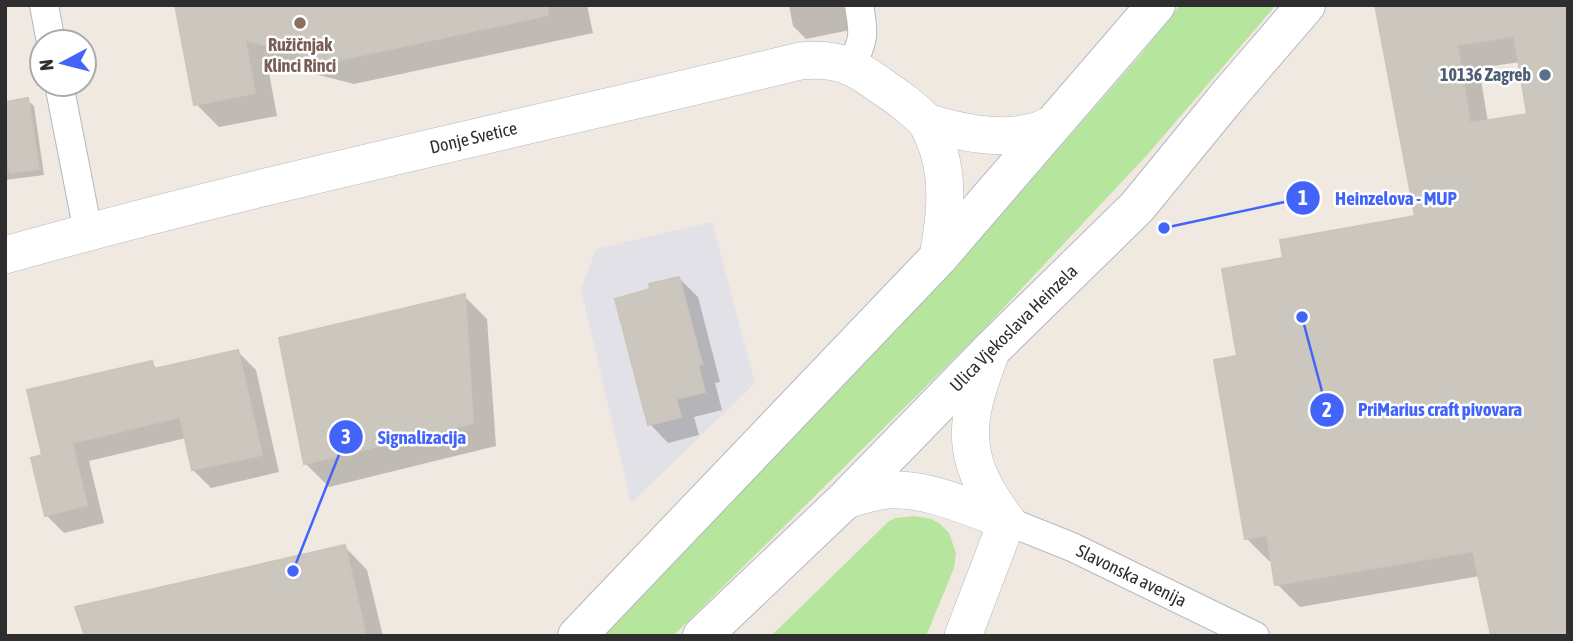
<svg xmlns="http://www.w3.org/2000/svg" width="1573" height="641" font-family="'Asap Condensed',sans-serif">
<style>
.industrial{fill:#e3e1e8}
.green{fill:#b6e59e}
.shadow{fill:#0003;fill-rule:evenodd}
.building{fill:#cbc7bf;stroke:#cbc5ba;stroke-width:2;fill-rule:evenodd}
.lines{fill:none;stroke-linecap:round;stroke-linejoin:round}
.minor-casing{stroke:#b4b7c1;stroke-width:30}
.tertiary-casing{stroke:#b4b7c1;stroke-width:38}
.secondary-casing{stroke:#b4b7c1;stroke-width:40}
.minor{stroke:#fff;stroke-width:28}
.tertiary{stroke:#fff;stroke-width:37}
.secondary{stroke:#fff;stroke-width:38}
.education-dot{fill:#8d6e63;stroke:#fff;stroke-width:2.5}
.service-dot{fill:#5c6f8a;stroke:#fff;stroke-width:2.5}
.labels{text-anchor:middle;stroke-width:5;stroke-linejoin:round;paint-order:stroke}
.education-label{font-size:18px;font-weight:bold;fill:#785e54;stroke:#fff}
.service-label{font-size:18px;font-weight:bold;fill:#4e5e75;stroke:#fff;text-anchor:end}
.street-label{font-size:18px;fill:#2e2e2e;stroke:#fff}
.leader{fill:none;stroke:#4264fb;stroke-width:2.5}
.callout-dot{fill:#4264fb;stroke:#fff;stroke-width:2.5}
.mark-label{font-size:21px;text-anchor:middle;font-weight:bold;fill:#fff}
.callout-label{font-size:19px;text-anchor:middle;font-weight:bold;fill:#4264fb;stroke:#fff;stroke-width:5;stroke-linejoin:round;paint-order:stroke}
</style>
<rect width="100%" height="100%" fill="#efe9e1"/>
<path class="industrial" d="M712,222L755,383L631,503L581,289L596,249Z"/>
<g class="green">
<path d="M1180,5H1276L1147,155L978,335L673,636H595L995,222L1142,53Z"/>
<path d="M914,516L931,519L939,523L949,533L956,553L954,568L926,636H771L889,521L896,518Z"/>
</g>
<g class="shadow">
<path d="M177,5H587L593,33L354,84L267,62L277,116L219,127L196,104Z"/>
<path d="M789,5H844L850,30L806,39L793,26Z"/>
<path d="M1393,5H1568L1480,576L1300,607L1277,584L1273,561H1269L1246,538L1239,357L1285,260L1417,218ZM1520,62L1529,115L1488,122L1479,68Z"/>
<path d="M27,100L34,106L44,175L5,180V103Z"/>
<path d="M679,278L698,297L720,382L715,383L722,410L694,417L699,435L668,443L650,424L652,291Z"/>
<path d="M464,296L487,319L496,446L329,487L306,464L281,339Z"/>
<path d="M238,352L256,370L279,472L211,488L193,470L186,438L89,461L104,523L64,533L46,515L45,457L151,363L159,370Z"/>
<path d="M345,547L367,570L383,636H86Z"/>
</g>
<g class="building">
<path d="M175,5H547L548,15L330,62L245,40L255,93L194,105Z"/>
<path d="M1375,5H1568V636H1491L1473,551L1275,585L1267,535L1245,539L1214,360L1237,356L1222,269L1283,258L1280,240L1415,216ZM1514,36L1527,114L1470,123L1457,45Z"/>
<path d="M28,98L39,169L10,173L5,144V102Z"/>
<path d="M679,277L702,364L698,365L705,392L676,399L681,417L648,425L615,299L650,289L649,284Z"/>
<path d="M465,294L473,423L304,464L279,338Z"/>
<path d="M238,350L262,455L192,470L180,417L72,443L87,505L45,516L31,458L42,455L27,390L152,361L154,369Z"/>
<path d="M345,545L366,636H85L75,607Z"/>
</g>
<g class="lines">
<defs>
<g id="minor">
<path d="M44,5L51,42"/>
<path d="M850,66C865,41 864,33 859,5"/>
<path d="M59,84L88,232"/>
<path id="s1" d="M1007,521L1072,547L1255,636"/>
</g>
<g id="tertiary">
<path d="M926,122C959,132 997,141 1032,132C1039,131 1046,127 1053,124"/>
<path id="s2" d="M5,255C268,181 535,126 800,61C837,57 855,66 884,88C895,95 918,112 926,122C929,126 931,132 933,136C951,175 945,218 938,258"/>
<path d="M992,349C974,398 957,439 986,489C992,500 1000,511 1007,521"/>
<path d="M845,500C858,497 873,491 887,490C929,488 968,507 1007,521"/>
<path d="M963,636L1007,521"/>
</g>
<g id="secondary">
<path d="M577,636L938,258L1156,5"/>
<path id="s3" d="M702,636L845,500L992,349L1137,207L1227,97L1306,5"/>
</g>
</defs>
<use href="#minor" class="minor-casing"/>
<use href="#tertiary" class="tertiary-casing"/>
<use href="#secondary" class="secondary-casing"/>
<use href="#minor" class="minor"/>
<use href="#tertiary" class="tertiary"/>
<use href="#secondary" class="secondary"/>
</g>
<circle class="education-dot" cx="300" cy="23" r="7"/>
<circle class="service-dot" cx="1545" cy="75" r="7"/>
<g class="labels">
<g class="education-label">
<text x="300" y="51">Ružičnjak<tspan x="300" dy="21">Klinci Rinci</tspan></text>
</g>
<g class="service-label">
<text x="1531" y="81">10136 Zagreb</text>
</g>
<g class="street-label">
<text dy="6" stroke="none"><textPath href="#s2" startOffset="483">Donje Svetice</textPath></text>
<text dy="6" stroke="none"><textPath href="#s3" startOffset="438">Ulica Vjekoslava Heinzela</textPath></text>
<text dy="6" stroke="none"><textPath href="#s1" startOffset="136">Slavonska avenija</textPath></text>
</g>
</g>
<path class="leader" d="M1164 228L1303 198M1302 317L1327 410M293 571L346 437"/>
<g class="callout-dot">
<circle cx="1164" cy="228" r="7"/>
<circle cx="1302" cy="317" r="7"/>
<circle cx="293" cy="571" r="7"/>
<circle cx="1303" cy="198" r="18"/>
<circle cx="1327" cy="410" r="18"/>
<circle cx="346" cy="437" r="18"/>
</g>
<g class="mark-label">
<text x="1303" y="205">1</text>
<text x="1327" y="417">2</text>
<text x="346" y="444">3</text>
</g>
<g class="callout-label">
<text x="1396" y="205">Heinzelova - MUP</text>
<text x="1440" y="416">PriMarius craft pivovara</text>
<text x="422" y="444">Signalizacija</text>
</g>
<rect width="1573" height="641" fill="none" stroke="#2e2e2e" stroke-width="14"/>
<g transform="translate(63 63) rotate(263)"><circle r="33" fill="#ffffff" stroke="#ababab" stroke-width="2"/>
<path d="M0-5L12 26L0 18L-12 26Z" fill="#4264fb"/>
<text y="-10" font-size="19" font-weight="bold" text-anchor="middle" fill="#2e2e2e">N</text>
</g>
</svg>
